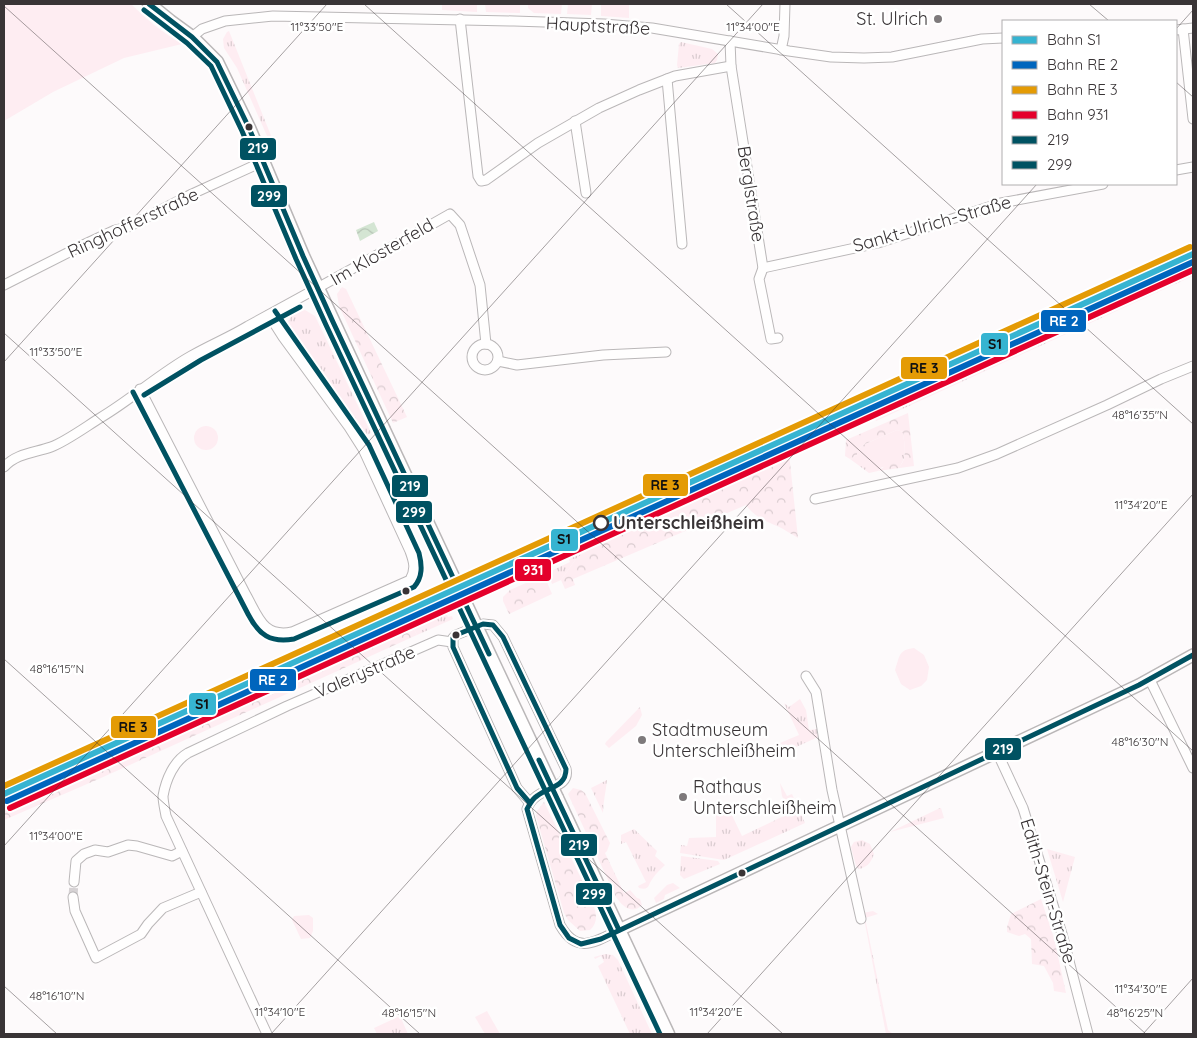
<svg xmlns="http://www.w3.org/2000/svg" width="1197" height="1038" font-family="Quicksand,sans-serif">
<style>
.grass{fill:url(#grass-tufts)}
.forest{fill:url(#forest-crowns)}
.green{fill:#feedf2}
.water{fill:url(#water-waves)}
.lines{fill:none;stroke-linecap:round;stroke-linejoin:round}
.minor-tunnel{stroke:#d6d2d4;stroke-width:9;stroke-dasharray:9 4.5;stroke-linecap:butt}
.minor-casing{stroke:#bab7b8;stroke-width:11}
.tertiary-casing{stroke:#bab7b8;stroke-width:14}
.secondary-casing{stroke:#bab7b8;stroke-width:15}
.minor{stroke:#fffefe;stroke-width:9}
.tertiary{stroke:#fffefe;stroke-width:11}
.secondary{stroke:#fffefe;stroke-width:12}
.secondary-bridge-casing{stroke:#bab7b8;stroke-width:15;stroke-linecap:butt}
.secondary-bridge{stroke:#fffefe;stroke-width:12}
.bus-1-casing{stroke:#fff;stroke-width:9}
.bus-2-casing{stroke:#fff;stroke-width:9}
.bus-1{stroke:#005262;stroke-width:5}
.bus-2{stroke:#005262;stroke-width:5}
.rail-1-casing{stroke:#fff;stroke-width:10}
.rail-2-casing{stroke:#fff;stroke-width:10}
.rail-3-casing{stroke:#fff;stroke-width:10}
.rail-4-casing{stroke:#fff;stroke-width:10}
.rail-1{stroke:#36b4d1;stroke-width:6}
.rail-2{stroke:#0065bd;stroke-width:6}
.rail-3{stroke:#e49b05;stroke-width:6}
.rail-4{stroke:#e4002b;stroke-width:6}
.ticks{fill:none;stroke:#393436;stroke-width:1;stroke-opacity:0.45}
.poi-dot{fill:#7e797b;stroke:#fff;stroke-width:2}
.bus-dot{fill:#393436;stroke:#fff;stroke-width:2}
.stop-dot{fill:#fff;stroke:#393436;stroke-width:2.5}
.labels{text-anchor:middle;stroke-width:5;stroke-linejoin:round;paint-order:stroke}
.poi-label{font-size:18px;fill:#393436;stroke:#fff;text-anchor:start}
.street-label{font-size:18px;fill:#393436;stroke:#fff}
.stop-label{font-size:18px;font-weight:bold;fill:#393436;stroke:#fff;text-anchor:start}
.ticks-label{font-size:12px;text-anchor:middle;fill:#393436;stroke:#fff;stroke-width:5;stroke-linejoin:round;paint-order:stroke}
.line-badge{stroke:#fff;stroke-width:2}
.badge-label{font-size:14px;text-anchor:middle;font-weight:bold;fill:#fff}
.pale-badge-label{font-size:14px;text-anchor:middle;font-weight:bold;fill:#111}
</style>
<defs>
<pattern id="grass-tufts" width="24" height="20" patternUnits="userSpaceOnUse" patternTransform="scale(1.25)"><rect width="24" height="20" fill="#feedf2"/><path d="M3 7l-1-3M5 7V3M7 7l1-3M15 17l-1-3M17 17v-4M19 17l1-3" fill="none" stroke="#daccd0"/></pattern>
<pattern id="forest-crowns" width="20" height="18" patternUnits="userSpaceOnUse" patternTransform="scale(1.25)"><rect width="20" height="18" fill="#feedf2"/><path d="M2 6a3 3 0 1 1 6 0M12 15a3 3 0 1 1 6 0" fill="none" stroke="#daccd0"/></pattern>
<pattern id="water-waves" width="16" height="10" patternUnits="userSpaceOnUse" patternTransform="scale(1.25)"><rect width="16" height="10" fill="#d4e5d3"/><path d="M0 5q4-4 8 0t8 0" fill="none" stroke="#b7c5b6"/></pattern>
</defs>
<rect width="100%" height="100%" fill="#fdfafb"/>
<g class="grass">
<path d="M229,31L278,153L275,154L237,68L224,48L223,39L227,32Z"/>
<path d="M681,42L712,49L718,54L717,60L715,63L678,68L677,65L679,44Z"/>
<path d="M1193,259V276L876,421L869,407Z"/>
<path d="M305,310L315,316L371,433L365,436L361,434L288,332C287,317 291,314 305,310Z"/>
<path d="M897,430L903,432C904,443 908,456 900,466L882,467L878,471L869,473L850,459L857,455V450L865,444Z"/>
<path d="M678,497L674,504L682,513L683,516L668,528H665L657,517L644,513L660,505L663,510L668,507L667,503Z"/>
<path d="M587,539L586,551L576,559L561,580L552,584L549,575L551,571L570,562L564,550Z"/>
<path d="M443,599L445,602L442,604L448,617L452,616L453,619L417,635L407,616Z"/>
<path d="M800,699L806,710L809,730L817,729L818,737L772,758L761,753V751L799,735L784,703L789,707Z"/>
<path d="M640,707L642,715L636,726L609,748L605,744L606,742Z"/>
<path d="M607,780C606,791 603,802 603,813L591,788Z"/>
<path d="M780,783L787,796L792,794L805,823L724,860L680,853L681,845L687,846L689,838L716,837V813L728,807L742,836L790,813L782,796Z"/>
<path d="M941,808L944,818L890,832L940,808Z"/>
<path d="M634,829L657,851L655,856L665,865C661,869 656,873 653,878C648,884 650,891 639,888L638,886L646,882L626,842L621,844V835Z"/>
<path d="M862,840L870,844L874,854C871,863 867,867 859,869L856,866L851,847L854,842Z"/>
<path d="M1047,849L1075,857L1063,902Z"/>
<path d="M681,856L718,861L720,864L684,879L680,875Z"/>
<path d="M673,883L680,888L665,895L664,899L656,903L654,898L667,885Z"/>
<path d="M873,911L878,914L865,918L888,1030L893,1034H886L863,913Z"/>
<path d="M605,954L613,955L618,960L652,1034H630L598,966L604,962L601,956L595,959L594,957Z"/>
<path d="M400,1016L408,1034H377L374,1028Z"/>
</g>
<g class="forest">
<path d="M342,287L346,289L407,417L393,423L339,306L337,294Z"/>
<path d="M908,413L914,466L878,471L892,461L900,466C908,457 904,443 903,432L897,430L865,444L857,450V455L850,459L845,456L846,440Z"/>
<path d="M789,453L798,538C791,534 784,529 777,526C766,521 753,516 746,505L573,579L575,585L565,589L561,580L576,559L586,551L587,539L644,513L657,517L665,528H669L683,516L682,513L675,507L674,504L678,497L694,492V489L730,473L731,474L741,470L740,468L764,457L775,460Z"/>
<path d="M544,575L552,594L509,614L503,601V597L510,590Z"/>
<path d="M407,616L417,635L101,778L4,820V802Z"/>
<path d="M573,788L581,790L585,793L610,843L607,851L605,853L624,893L630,890L637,898L640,899L642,905C632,915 623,907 616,897L568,794Z"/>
<path d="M544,802L593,903C596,913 599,922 590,930L580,931L568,920L564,913L536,816L537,811Z"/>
<path d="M1041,899L1054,938L1066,993L1054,991L1053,983L1044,966L1032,964L1031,939L1025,934L1019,936L1007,932V927L1011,914Z"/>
</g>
<g class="green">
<path d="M4,4H131C147,20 163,33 182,44L124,58L53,92L4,121Z"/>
<path d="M442,4H477V12L442,10Z"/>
<path d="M485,4H520V13L486,12Z"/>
<path d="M528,4H562L561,14L534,13L528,8Z"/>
<path d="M568,4H592L591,15L567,14Z"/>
<path d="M601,4H629V18L601,16Z"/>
<circle cx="206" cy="438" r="12"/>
<path d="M893,434L903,454L868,471L858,451Z"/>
<path d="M914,648L924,655L929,667L927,680L921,686L910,690L901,684L895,670C900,656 898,650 914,648Z"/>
<path d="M309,915L313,918V931L310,938L301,939L292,920L294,916Z"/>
<path d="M487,1011L500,1034H485L475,1017Z"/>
</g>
<path class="water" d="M374,222L378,231L360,241L356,230Z"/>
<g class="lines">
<path class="minor-tunnel" d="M73,897L74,882"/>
<defs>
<g id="minor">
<path d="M460,19L478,176L481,181L486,180L538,143L599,108L639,90L675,76L731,66"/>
<path d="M1183,29L1193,119"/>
<path d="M1176,30L1193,28"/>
<path d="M192,37L202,29L225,21L273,16L514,21L604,24L652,28L789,51L831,57L864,58L892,57L982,39L1003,38"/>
<path d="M730,41L731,66L763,268L759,279L771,339L778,338"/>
<path d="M781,50L784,36L785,4"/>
<path d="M667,79L682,244"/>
<path d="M575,121L586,193"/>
<path d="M1176,170L1193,167"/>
<path d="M763,268L878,243L1001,203L1103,184"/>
<path d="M4,285L85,244L115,230L128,227L192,194L262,162"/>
<circle cx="485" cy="357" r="13"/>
<path d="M498,361L517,365L603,355L666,352"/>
<path d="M140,389L246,595C258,616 263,638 292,632L410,580C416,569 414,562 410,551L363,449L349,427L283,337L269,315"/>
<path d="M4,467C17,453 34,453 51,447C65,442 87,426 100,418C132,399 159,374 191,356C210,345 230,337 248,326C316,289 383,252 450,214L460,225L480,285L486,344"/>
<path d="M815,499L958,468L997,454L1107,405L1161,379L1193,366"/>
<path d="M806,676L816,692L832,790L861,919"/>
<path d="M1150,680L1193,768"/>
<path d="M997,752L1023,808L1062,934L1088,1034"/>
<path d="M529,802L517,788L453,647V638L456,635L483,624L493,625L503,637L566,769C571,791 535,785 527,809L560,925C577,955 595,942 619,930"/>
<path d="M74,882L76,861L84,854L95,850L108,852L128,845L137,846L172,856L182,851"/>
<path d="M73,897L75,911L96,958L141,934L148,924L163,908L201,892"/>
<path d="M267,1034L166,816C165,810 163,802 163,796C166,779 174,761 188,753L287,706L438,640L452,642"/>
</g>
<path id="tertiary" d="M619,930L1139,685L1193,655"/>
<g id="secondary">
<path d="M149,4L170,21L192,37L217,62L249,128L303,256L383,428"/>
<path d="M557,798L668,1034"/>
</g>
</defs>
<use href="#minor" class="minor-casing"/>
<use href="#tertiary" class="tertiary-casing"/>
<use href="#secondary" class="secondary-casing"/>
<use href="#minor" class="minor"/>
<use href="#tertiary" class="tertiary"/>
<use href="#secondary" class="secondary"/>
<defs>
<path id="secondary-bridge" d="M383,428L557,798"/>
</defs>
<use href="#secondary-bridge" class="secondary-bridge-casing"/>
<use href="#secondary-bridge" class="secondary-bridge"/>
<defs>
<g id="bus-1">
<path d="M149,4L192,37L217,62L249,128L303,256L333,322L489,654"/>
<path d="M539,760L619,930"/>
<path d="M529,802L517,788L453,647V638L456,635L483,624L493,625L503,637L566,769C566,787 549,787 537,796C532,799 530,804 527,809L560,925L569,938L581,944L601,939L1139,685L1193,655"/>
</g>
<g id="bus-2">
<path d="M144,10L187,43L211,66L242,131L296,259L326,325L660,1034"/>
<path d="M133,392L248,614C259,635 270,643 294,639L414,587C423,577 422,565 419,553L369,445L275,311"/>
<path d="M144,395L201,360L300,307"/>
</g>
</defs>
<use href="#bus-1" class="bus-1-casing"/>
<use href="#bus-2" class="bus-2-casing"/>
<use href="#bus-1" class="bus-1"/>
<use href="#bus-2" class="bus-2"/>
<defs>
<path id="rail-1" d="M4,794L1193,254"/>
<path id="rail-2" d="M7,801L1193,262"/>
<path id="rail-3" d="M4,786L1190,247"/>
<path id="rail-4" d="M10,808L1193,270"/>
</defs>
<use href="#rail-1" class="rail-1-casing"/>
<use href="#rail-2" class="rail-2-casing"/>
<use href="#rail-3" class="rail-3-casing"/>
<use href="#rail-4" class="rail-4-casing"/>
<use href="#rail-1" class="rail-1"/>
<use href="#rail-2" class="rail-2"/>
<use href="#rail-3" class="rail-3"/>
<use href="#rail-4" class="rail-4"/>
</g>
<path class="ticks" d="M364,4L1193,751M726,4L1193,424M1089,4L1109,21M4,6L1146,1034M1176,29L1193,10M1176,82L1193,97M4,333L783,1034M4,362L327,4M4,659L420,1034M4,846L763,4M4,986L57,1034M271,1034L1037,184M707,1034L1193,494M1143,1034L1193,978"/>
<g class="poi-dot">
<circle cx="938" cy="19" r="5"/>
<circle cx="642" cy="740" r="5"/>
<circle cx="683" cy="797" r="5"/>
</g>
<g class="bus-dot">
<circle cx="249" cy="127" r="4.5"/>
<circle cx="406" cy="591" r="4.5"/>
<circle cx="456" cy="635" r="4.5"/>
<circle cx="742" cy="873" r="4.5"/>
</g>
<circle class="stop-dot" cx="601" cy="523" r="7"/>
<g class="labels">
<g class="poi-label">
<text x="928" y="25" text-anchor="end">St. Ulrich</text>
<text x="652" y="736">Stadtmuseum<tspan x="652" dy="21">Unterschleißheim</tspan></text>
<text x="693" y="793">Rathaus<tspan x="693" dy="21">Unterschleißheim</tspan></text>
</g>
<g class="street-label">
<text transform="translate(598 26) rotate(3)" y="6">Hauptstraße</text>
<text transform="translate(751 194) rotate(81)" y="6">Berglstraße</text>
<text transform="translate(133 223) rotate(-25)" y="6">Ringhofferstraße</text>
<text transform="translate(932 224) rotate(-16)" y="6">Sankt-Ulrich-Straße</text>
<text transform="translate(382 252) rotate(-30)" y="6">Im Klosterfeld</text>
<text transform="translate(365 672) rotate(-23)" y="6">Valerystraße</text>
<text transform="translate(1048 891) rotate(73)" y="6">Edith-Stein-Straße</text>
</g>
<g class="stop-label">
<text x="613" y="529">Unterschleißheim</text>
</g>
</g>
<g class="ticks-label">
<text x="317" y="31">11°33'50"E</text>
<text x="753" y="31">11°34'00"E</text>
<text x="56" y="356">11°33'50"E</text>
<text x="1140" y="419">48°16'35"N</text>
<text x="1141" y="509">11°34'20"E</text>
<text x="57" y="673">48°16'15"N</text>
<text x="1140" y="746">48°16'30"N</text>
<text x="56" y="840">11°34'00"E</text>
<text x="1141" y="993">11°34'30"E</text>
<text x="57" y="1000">48°16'10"N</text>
<text x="280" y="1016">11°34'10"E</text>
<text x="716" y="1016">11°34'20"E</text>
<text x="409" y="1017">48°16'15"N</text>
<text x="1135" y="1017">48°16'25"N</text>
</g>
<g class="line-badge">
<rect x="239" y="137" width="38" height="24" rx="5" fill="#005262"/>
<rect x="250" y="184" width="38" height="24" rx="5" fill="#005262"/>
<rect x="1040" y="309" width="47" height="24" rx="5" fill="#0065bd"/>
<rect x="980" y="332" width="29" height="24" rx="5" fill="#36b4d1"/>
<rect x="900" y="356" width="48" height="24" rx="5" fill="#e49b05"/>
<rect x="642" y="473" width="47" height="24" rx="5" fill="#e49b05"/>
<rect x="391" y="474" width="38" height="24" rx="5" fill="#005262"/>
<rect x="395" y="500" width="38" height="24" rx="5" fill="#005262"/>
<rect x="550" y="528" width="29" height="24" rx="5" fill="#36b4d1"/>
<rect x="514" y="558" width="38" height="24" rx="5" fill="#e4002b"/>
<rect x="249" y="668" width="48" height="24" rx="5" fill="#0065bd"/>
<rect x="188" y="692" width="29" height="24" rx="5" fill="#36b4d1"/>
<rect x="110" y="715" width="47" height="24" rx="5" fill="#e49b05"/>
<rect x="984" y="737" width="38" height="24" rx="5" fill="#005262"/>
<rect x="560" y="833" width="38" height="24" rx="5" fill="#005262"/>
<rect x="575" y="882" width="38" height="24" rx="5" fill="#005262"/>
</g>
<g class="badge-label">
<text x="258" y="153">219</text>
<text x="269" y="201">299</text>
<text x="1064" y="326">RE 2</text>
<text x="410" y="491">219</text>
<text x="414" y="517">299</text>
<text x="533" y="575">931</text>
<text x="273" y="685">RE 2</text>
<text x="1003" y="754">219</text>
<text x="579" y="850">219</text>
<text x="594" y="899">299</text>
</g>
<g class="pale-badge-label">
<text x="995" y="349">S1</text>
<text x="924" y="373">RE 3</text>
<text x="665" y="490">RE 3</text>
<text x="564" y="544">S1</text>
<text x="202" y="709">S1</text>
<text x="133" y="732">RE 3</text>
</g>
<rect width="1197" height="1038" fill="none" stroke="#393436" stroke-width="10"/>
<rect x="1002" y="20" width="175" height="165" fill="#ffffff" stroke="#b0aeaf"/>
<rect x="1012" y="36" width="25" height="8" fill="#36b4d1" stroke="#b0aeaf"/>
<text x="1047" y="45" font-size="15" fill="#393436">Bahn S1</text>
<rect x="1012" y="61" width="25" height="8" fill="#0065bd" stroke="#b0aeaf"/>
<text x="1047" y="70" font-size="15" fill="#393436">Bahn RE 2</text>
<rect x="1012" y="86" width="25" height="8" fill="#e49b05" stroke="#b0aeaf"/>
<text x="1047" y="95" font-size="15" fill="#393436">Bahn RE 3</text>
<rect x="1012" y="111" width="25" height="8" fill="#e4002b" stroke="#b0aeaf"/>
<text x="1047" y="120" font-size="15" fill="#393436">Bahn 931</text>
<rect x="1012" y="136" width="25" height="8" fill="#005262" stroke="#b0aeaf"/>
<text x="1047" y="145" font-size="15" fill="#393436">219</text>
<rect x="1012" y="161" width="25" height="8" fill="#005262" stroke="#b0aeaf"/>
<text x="1047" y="170" font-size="15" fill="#393436">299</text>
</svg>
